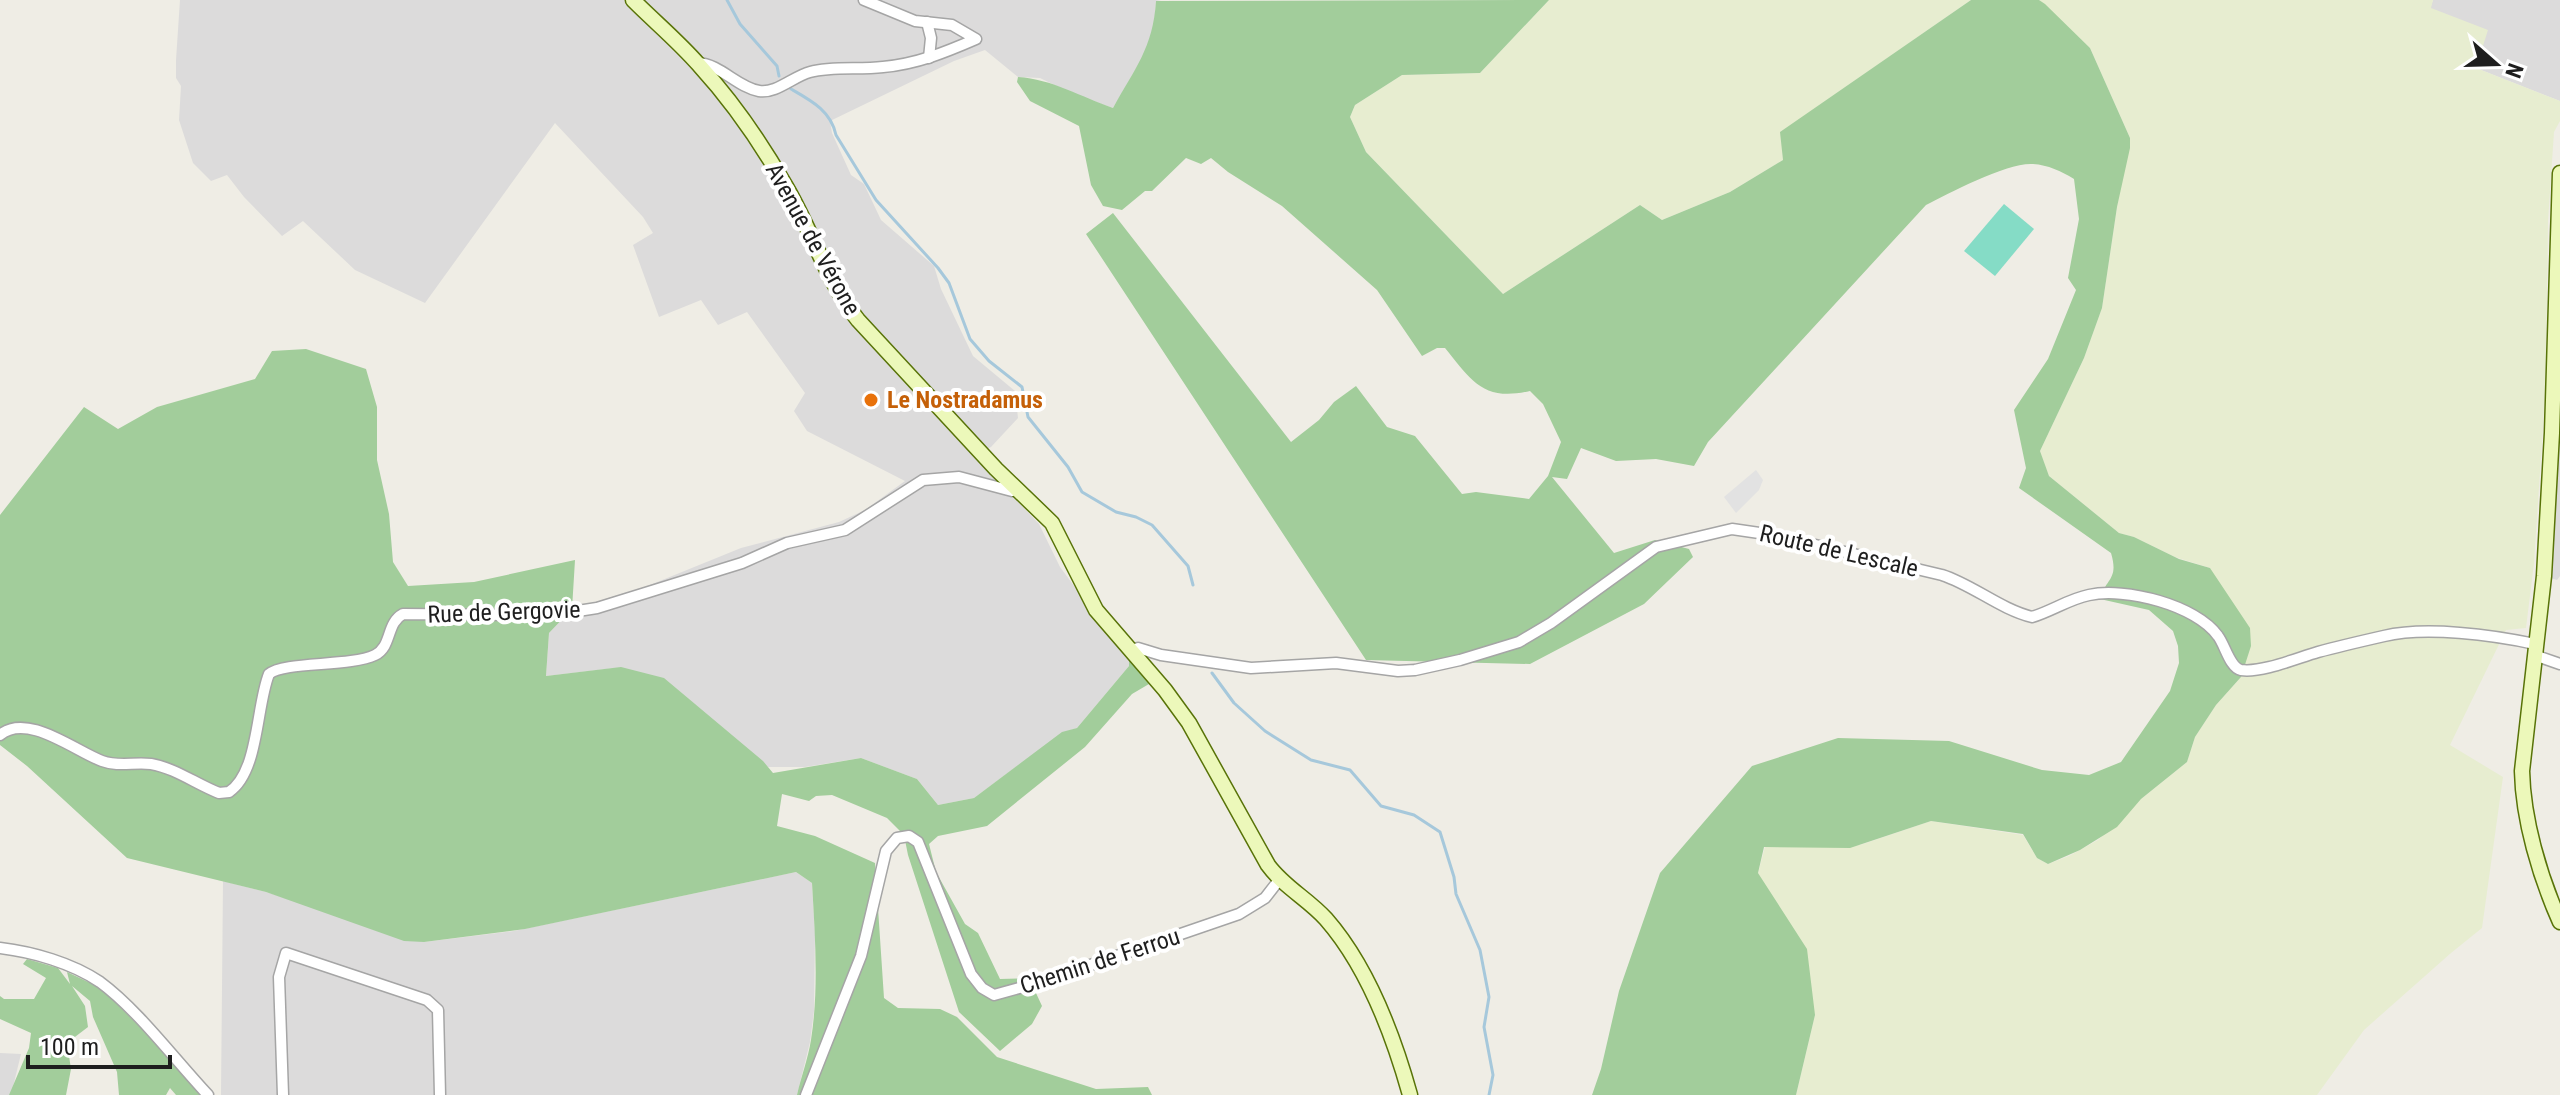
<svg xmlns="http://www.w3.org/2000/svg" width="2560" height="1095" font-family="'Roboto Condensed',sans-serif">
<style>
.residential{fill:#dcdbdb}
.farmland{fill:#e7edd0}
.forest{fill:#a2cd9b}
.pitch{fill:#85dcc6}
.parking{fill:#e2e2e2}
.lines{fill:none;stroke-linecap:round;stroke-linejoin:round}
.stream{stroke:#a6c8db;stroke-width:3}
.street-casing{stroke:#a5a5a5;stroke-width:13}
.secondary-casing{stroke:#587308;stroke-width:17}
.street{stroke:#fff;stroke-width:10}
.secondary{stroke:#ecf8ba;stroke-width:14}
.food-dot{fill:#e8710a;stroke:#fff;stroke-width:3}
.labels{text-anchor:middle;stroke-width:8;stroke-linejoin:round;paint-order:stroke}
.street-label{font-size:24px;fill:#1e1e1e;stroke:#fff}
.food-label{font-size:24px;font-weight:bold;fill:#c56008;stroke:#fff;text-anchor:start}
</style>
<rect width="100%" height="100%" fill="#efede5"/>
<g class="residential">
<path d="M180,0H1161L1156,1L1154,28L1143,57L1113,108L1075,95L1040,78L1018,77L985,50L954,61L830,121L832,133L851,175L864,184L881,220L934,266L941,289L973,356L1015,391L1018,418L991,447L973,455L1039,524L1060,567L1129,660V666L1077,728L1062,733L974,798L938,805L917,779L861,758L805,767H768L667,681L615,668L546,676L549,633L572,609L645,587L741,548L839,522L865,510L905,481L807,431L794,411L805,393L747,312L718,325L701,300L659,317L633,245L653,233L643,217L555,123L425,303L355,270L303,221L282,236L244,197L227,175L211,181L193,163L179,120L181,86L176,78V60Z"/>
<path d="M2433,0H2560V101L2476,68L2430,8Z"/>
<path d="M2560,328V576L2557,580L2544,576Z"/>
<path d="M796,872L812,883L815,934L814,1011L810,1042L797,1095H221L223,881L266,892L424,942L514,931Z"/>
<path d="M0,1053L21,1054L11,1095H0Z"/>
</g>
<g class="farmland">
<path d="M1549,0H1971L1781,132L1783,160L1730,192L1662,220L1640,205L1503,294L1366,152L1350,117L1355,105L1402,75L1480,73Z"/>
<path d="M2039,0H2433L2431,8L2488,30L2476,68L2560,101V121L2554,132L2548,221L2546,381L2534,563L2526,628L2506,630L2450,745L2503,777L2482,928L2451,953L2364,1030L2317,1095H1796L1815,1015L1758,873L1765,847L1860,845L1931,821L2023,835L2037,858L2048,864L2069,856L2098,840L2141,799L2187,762L2195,737L2216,705L2241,677L2210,568L2175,557L2134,537L2119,533L2049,476L2045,466L2040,451L2084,358L2102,308L2117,207L2130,138L2090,48Z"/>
</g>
<g class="forest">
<path d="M1549,0L1480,73L1402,75L1355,105L1350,117L1366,152L1503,294L1640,205L1662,220L1730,192L1783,160L1780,132L1971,0H2039L2045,4L2090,48L2130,138V148L2117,207L2102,308L2084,358L2040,451L2049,476L2119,533L2134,537L2179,559L2210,568L2250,628L2251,646L2241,677L2216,705L2195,737L2187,762L2141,799L2117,827L2080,850L2048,864L2037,858L2023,834L1931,821L1850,848L1764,847L1758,873L1807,949L1815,1015L1796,1095H1592L1601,1069L1619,991L1660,873L1752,766L1838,738L1949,741L2042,770L2089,775L2121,762L2170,691L2179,663L2178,646L2173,631L2149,610L2100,599C2106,578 2119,580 2111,553L2019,488L2026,468L2014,410L2048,359L2076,290L2068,278L2079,219L2074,179C2061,171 2048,165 2033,164C2008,162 1949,193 1926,205L1708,442L1694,466L1656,459L1616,461L1581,448L1567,479L1552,477L1614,553L1655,540L1689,549L1693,557L1644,604L1530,664L1366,660L1086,234L1113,213L1291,442L1319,420L1334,402L1356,386L1387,427L1415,436L1462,494L1476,492L1529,499L1548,476L1561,442L1543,404L1530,391C1483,402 1471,380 1445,348H1437L1422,356L1377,290L1282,206L1228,172L1211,158L1201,164L1186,158L1152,191H1145L1122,210L1103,206L1091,185L1079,126L1030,101L1017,82L1018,77C1052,79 1081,97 1113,108C1135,68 1153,48 1156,1Z"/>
<path d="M306,349L366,369L377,407V460L389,514L393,562L408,586L474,582L575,560L572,609L549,633L546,676L621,667L664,678L763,761L773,773L861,758L917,779L938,805L974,798L1062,732L1077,728L1129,666V660L1149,684L1132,694L1085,747L987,826L938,836L929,844L936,872L965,924L978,933L1000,979L1029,978L1042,1006L1032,1024L1000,1051L959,1012L908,855L904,835L887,818L832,795L816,796L809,801L782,794L777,826L815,836L875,863L884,998L898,1008L940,1009L957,1017L997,1057L1096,1089L1148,1087L1152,1095H797C801,1077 808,1059 811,1040C819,989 815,935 812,883L796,872L525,929L424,942L404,941L266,892L127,858L27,766L0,745V515L84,407L118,429L157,407L255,379L272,351Z"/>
<path d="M27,959L58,968L70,984L67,972L101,988L149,1036L200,1095H176L170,1088L166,1095H119L117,1072L93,1017L90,1001L72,986L85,1006L88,1027L67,1043L71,1069L66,1095H9L29,1048L31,1033L0,1019V996L4,999H34L46,978L23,964Z"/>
</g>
<path class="pitch" d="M2004,204L2034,229L1995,276L1964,251Z"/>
<path class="parking" d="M1756,470L1763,480L1759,490L1736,513L1724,497Z"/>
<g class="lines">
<g class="stream">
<path d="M727,0L740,24L777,66L779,76"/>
<path d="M791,89C812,101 831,111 836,135L876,200L938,268L949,283L970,339L989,361L1022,387L1028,417L1068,467L1082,492L1116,512L1136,517L1152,525L1188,566L1193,585"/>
<path d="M1212,673L1234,703L1265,731L1311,760L1350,770L1381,806L1414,815L1440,832L1454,877L1456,894L1480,950L1489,997L1484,1027L1493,1075L1489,1095"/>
</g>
<defs>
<g id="street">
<path d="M927,22L931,38L929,58"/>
<path d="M698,63C720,64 737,87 759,91C776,94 794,76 810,72C833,66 859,70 883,67C917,64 946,52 976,39L952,25L915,21L864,0"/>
<path d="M1130,650L1138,648L1161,655L1251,668L1336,663L1398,671L1415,670L1460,660L1519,642L1551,623L1656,547L1732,529L1773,535L1942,575C1973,585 2000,609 2032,617C2052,611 2069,599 2089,595C2125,587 2196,605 2218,636C2225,645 2230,668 2241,670C2262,673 2297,658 2318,652C2340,646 2362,641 2384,636C2426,626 2493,635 2535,644"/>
<path d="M2534,655L2560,664"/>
<path d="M0,735C27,712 75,751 102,761C118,767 134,762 151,764C175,768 196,784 219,793L229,792C259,772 256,706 269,674C284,661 350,667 375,655C392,647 386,623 403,614L516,615L565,613L597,608L742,563L787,543L845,530L923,480L959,477L1012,491L1019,489"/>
<path d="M0,948C33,952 72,963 100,982C138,1010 175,1060 208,1095"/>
<path d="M283,1095L279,977L286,953L427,1000L438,1010L440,1095"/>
<path d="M806,1095L861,956L886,851L897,838L909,836L918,842L971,974L982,988L994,995L1041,982L1239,914L1265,898L1279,880"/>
</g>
<g id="secondary">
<path d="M633,0C655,22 679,42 699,65C732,101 761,143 785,185C812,230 825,279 858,320L996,469L1052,523L1096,610L1165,690L1189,723L1268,865C1284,887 1308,899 1326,919C1368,967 1393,1034 1410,1095"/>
<path d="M2560,173L2552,433L2544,576L2522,771C2523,820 2540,877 2560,922"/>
</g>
</defs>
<use href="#street" class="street-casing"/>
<use href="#secondary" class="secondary-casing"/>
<use href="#street" class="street"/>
<use href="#secondary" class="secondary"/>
</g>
<circle class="food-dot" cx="871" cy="400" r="8"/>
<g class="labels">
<g class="street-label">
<text transform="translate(813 239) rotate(61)" y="8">Avenue de Vérone</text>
<text transform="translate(1839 551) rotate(13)" y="8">Route de Lescale</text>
<text transform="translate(504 612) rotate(-2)" y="8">Rue de Gergovie</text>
<text transform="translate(1100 961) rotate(-18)" y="8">Chemin de Ferrou</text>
</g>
<g class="food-label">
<text x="887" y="408">Le Nostradamus</text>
</g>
</g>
<g transform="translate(2496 64) rotate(110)" stroke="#ffffff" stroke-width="6" paint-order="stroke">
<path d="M0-6L14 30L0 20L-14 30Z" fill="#1e1e1e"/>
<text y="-12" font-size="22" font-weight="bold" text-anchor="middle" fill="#1e1e1e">N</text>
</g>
<path d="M28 1055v12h142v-12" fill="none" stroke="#1e1e1e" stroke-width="4"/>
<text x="40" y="1055" font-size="24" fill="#1e1e1e" stroke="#ffffff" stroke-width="6" paint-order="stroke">100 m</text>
</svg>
